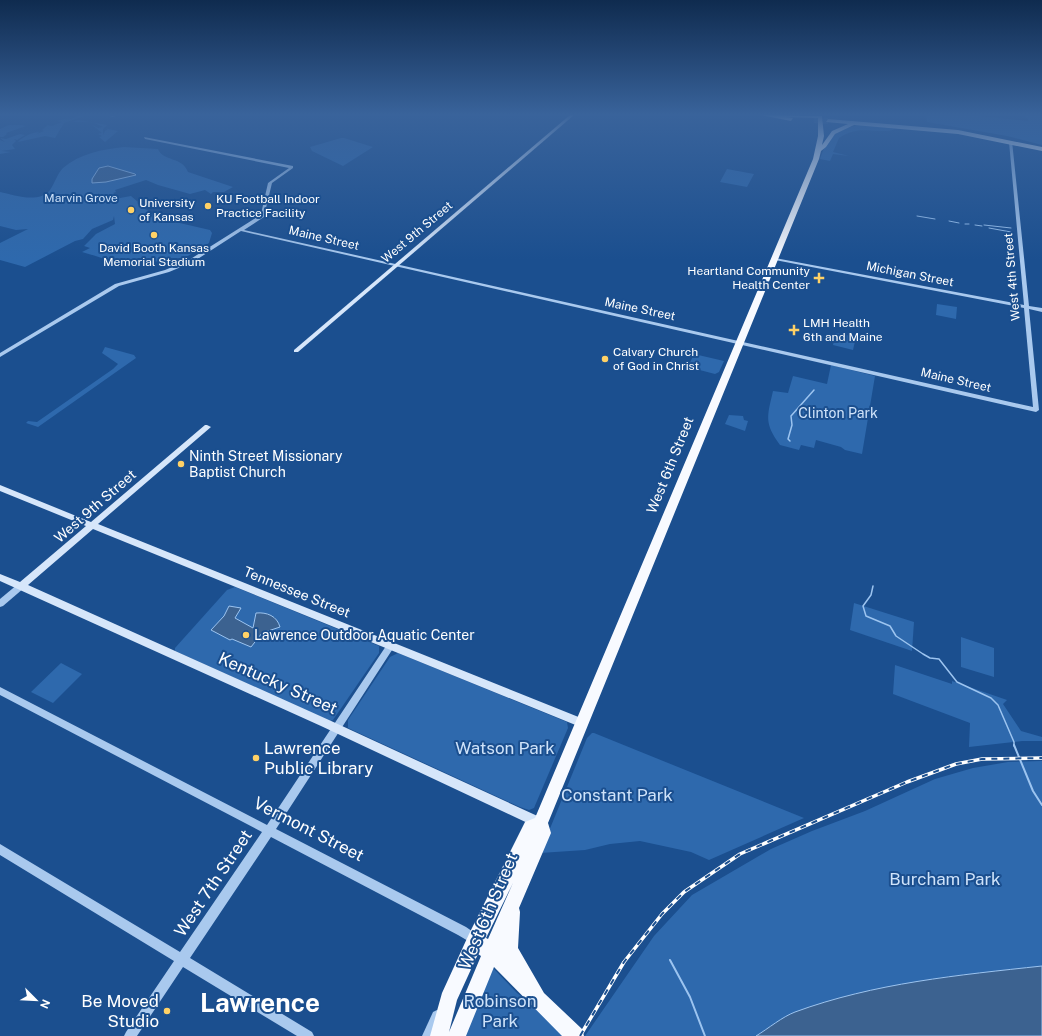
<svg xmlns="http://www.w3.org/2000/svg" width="1042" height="1036" font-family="'Public Sans',sans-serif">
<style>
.green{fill:#2e69ad}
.water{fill:#3c6290;stroke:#9cc4f0}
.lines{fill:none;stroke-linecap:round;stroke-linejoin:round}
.stream-far2{stroke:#9cc4f0;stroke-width:1}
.stream-far1{stroke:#9cc4f0;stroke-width:1.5}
.stream{stroke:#9cc4f0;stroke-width:2}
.trunk-tunnel{stroke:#3d69a0;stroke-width:6;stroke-dasharray:6 3;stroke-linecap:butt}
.tertiary{fill:#a9c9ee;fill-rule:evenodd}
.secondary{fill:#d6e6fa;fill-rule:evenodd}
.trunk{fill:#f8faff;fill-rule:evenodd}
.rail-casing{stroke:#fff;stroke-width:3.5}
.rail{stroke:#1b4f8f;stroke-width:2;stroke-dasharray:6;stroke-linecap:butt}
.poi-dot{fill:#ffd166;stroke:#1b4f8f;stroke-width:1.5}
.labels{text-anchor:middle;stroke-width:4;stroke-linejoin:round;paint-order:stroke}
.far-park-label{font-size:12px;fill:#cfe3fa;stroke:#1b4f8f}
.far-poi-label{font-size:12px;fill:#fff;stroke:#1b4f8f;text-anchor:start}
.far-street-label{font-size:12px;fill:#fff;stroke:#1b4f8f}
.park-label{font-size:14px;fill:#cfe3fa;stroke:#1b4f8f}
.poi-label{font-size:14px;fill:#fff;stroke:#1b4f8f;text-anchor:start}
.street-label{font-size:14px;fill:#fff;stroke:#1b4f8f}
.near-street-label{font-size:17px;fill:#fff;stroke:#1b4f8f}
.near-poi-label{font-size:17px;fill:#fff;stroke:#1b4f8f;text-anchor:start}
.near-park-label{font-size:17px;fill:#cfe3fa;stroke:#1b4f8f}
.near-town-label{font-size:26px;font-weight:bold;fill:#fff;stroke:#1b4f8f}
</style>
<rect width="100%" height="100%" fill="#1b4f8f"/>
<g class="green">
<path d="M79,115H87L64,123L55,138L45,136L18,142C23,136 34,132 39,132L37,134L44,131L42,130L48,125L52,126L62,122L57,121L64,119L70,120L66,118L71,119Z"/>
<path d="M926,115H970L1028,121V119L1022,115H1042V145L1007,136L927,122Z"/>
<path d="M78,120L107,125L103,129V135L105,131L108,129L118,131L105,142L99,137L102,136L98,134L102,133L91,124L98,128L103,127L92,122H72Z"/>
<path d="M21,125L26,126L6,133L7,134L3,137H0V129L9,125Z"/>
<path d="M862,125L897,129C893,129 891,131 888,131C868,132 858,126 839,138L833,152L849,156L833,154L830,161L820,159C828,135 838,128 862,125Z"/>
<path d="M20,134L25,135L17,140L14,139L16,141L12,145L15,149L1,151L11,152L0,154V140L5,142L0,138L6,139Z"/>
<path d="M341,138H344L373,147L343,166L312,151L310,147Z"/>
<path d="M124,147L158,149C163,162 182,156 188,172L233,187L224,192H213L211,194L205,190L190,194L158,185L146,180L115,190L116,192L113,193L120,198L131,196L138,202L137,203L140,205H143L145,207L143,208L159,217L158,218L210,230L212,233L209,243L183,259C168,255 147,267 131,265C115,263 97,256 82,252L90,248L84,246L96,234L115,224L114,216L113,220L92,229L83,239L75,241L25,267L0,260V243L28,229L16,230L0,226V192C14,195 39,204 50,190C55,183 57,174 63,168C79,154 103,149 124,147Z"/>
<path d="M727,169L754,174L747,187L720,182Z"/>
<path d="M937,304L957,307L956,319L936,315Z"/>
<path d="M836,333L856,337L853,350L833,345Z"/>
<path d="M105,347L134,355L136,358L38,427L26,423L28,421L37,422L113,369L118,364L102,353Z"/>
<path d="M694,354L724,361L719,372L715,374L688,367Z"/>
<path d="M831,365L875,376L862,454L845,450L841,447L816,440L814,448L801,445L799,450L780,445C764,423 767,417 773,391L788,393L793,376L827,384Z"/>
<path d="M729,415L743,416L744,420L748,421L745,431L725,424Z"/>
<path d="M235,587L379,646V653L333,720L330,721L175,651V648L227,590Z"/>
<path d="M854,603L914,622L912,651L850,630Z"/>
<path d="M961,637L994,648V677L961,667Z"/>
<path d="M398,653L567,722L568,728L534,808L529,810L520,807L348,728V720L390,657Z"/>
<path d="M61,663L82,674L53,703L31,692Z"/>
<path d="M895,665L952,684V681L1007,700L1003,704L1021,731L1042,737V741H1022L969,747L970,723L893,694Z"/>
<path d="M592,733H594L804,818L709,860L691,852L640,841L610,844L585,850L540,853L587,738Z"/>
<path d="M1042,761V966L944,977L864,992L794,1013L756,1036H585L654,936L692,895L771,849L812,831L865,811L935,779L973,768L1008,762Z"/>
<path d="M493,968L517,993L539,1010L563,1036H463Z"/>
</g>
<g class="water">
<path d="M108,166L135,174L136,175L106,182L92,183V179L99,168Z"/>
<path d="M229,606L241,608L235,618L253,628L256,613C267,612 277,616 280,627L262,633L251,647L232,639L230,640L211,630L224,616Z"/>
<path d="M1042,966V1036H756C769,1028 782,1017 795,1012C874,983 959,975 1042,966Z"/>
</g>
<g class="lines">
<g class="stream-far2">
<path d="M917,216L935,219"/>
<path d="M949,221L959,223"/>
<path d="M965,224H969"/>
<path d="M975,225L982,226"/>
<path d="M984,225L1011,228"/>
<path d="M989,228L1011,232"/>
</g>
<g class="stream-far1">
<path d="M790,441L788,439L792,425L791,416L814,390"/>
<path d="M873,586L871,595L863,606L866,616L890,626L896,636L923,654L930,658L939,659L957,682L991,698L998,705L1014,742V746"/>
</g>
<g class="stream">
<path d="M1014,745L1033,791L1042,805"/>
<path d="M670,960L690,997L705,1036"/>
</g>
<path class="trunk-tunnel" d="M814,120L828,121"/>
<g class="tertiary">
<path d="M107,115L115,116L113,117Z"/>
<path d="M144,137L293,166V168L272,183L265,212L272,209L274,210L273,211L244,230L1033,407L1024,308L775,260L773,259L775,258L1024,305L1009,142L1012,141L1029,306L1042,308V312L1029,309L1039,410L1036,412L241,231L193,262L169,272L119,286L0,357V353L115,284L165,270L189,260L257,217L261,214L268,183L289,168L145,139Z"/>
<path d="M21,583L24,584L25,586L24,588L3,606L0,607V599L18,584Z"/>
<path d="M391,641L394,643L395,645L394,647L276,829L466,927L479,936L480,940L479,944L475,945L458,935L271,837L190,958L312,1032L314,1036H297L183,967L137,1036H124L126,1032L174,961L0,855V844L180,952L262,832L0,695V687L267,825L388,643Z"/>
<path d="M437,1010L441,1012L443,1016L434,1036H422L433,1012Z"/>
</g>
<g class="secondary">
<path d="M570,115H574L298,352H294V350Z"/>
<path d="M205,425H207L211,427L98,524L586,720L587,723L586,726L582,728L578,726L93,529L28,585L329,720L544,819L546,823L544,827L540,829L536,827L321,726L0,581V574L20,582L86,526L0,491V485L91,522Z"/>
</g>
<path class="trunk" d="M761,115L822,116L824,136L822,145L832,131L848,124L826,122L828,119L958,130L1042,147V151L958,134L854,125L835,134L826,147L821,151L819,159L548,823L551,833L519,908L520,912L518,948L544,993L582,1029L584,1036H562L494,967L466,1036H430L442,993L469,934L525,822L535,818L813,159L818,136V118L785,117L793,118L791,121ZM513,883L488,939L486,938ZM478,954L481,956L449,1032L457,1000Z"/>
<defs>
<path id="rail" d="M580,1036L624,962L662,914L684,892L740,854L907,782L956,764L982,759L1042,758"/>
</defs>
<use href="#rail" class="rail-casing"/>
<use href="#rail" class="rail"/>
</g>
<linearGradient id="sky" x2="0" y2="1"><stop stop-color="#0f2b4f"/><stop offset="0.44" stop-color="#39639b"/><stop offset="1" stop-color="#39639b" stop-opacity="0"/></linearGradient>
<rect width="1042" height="260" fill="url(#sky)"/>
<g class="poi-dot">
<circle cx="208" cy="206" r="4"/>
<circle cx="131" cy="210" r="4"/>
<circle cx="154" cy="235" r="4"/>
<path d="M817 272h4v4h4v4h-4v4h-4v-4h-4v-4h4z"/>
<path d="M792 324h4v4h4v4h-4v4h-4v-4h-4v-4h4z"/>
<circle cx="605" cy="359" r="4"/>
<circle cx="181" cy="464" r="4"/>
<circle cx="246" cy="635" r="4"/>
<circle cx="256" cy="758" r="4"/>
<circle cx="167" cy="1011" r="4"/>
</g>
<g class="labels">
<g class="far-park-label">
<text x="81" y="202">Marvin Grove</text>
</g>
<g class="far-poi-label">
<text x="216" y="203">KU Football Indoor<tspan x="216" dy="14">Practice Facility</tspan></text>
<text x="139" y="207">University<tspan x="139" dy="14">of Kansas</tspan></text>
<text x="154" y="252" text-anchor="middle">David Booth Kansas<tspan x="154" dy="14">Memorial Stadium</tspan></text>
<text x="810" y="275" text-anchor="end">Heartland Community<tspan x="810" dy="14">Health Center</tspan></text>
<text x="803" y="327">LMH Health<tspan x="803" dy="14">6th and Maine</tspan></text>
<text x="613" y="356">Calvary Church<tspan x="613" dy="14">of God in Christ</tspan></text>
</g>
<g class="far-street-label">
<text transform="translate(417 232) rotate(-40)" y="4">West 9th Street</text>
<text transform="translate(324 238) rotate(13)" y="4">Maine Street</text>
<text transform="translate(910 274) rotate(11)" y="4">Michigan Street</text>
<text transform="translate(1012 277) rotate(-95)" y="4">West 4th Street</text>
<text transform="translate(640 309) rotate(12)" y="4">Maine Street</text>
<text transform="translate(956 380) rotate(13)" y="4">Maine Street</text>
</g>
<g class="park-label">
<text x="838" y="418">Clinton Park</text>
</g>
<g class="poi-label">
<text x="189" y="461">Ninth Street Missionary<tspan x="189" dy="16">Baptist Church</tspan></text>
<text x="254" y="640">Lawrence Outdoor Aquatic Center</text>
</g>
<g class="street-label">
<text transform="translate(670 465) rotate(-68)" y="5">West 6th Street</text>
<text transform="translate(95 506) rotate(-41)" y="5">West 9th Street</text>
<text transform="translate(297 592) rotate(22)" y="5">Tennessee Street</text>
</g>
<g class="near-street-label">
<text transform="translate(278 683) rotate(24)" y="6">Kentucky Street</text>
<text transform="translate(309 829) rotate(27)" y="6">Vermont Street</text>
<text transform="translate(213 883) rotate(-56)" y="6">West 7th Street</text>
<text transform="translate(488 911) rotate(-67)" y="6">West 6th Street</text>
</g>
<g class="near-poi-label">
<text x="264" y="754">Lawrence<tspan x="264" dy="20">Public Library</tspan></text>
<text x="159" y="1007" text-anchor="end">Be Moved<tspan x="159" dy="20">Studio</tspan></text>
</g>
<g class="near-park-label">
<text x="505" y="754">Watson Park</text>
<text x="617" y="801">Constant Park</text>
<text x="945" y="885">Burcham Park</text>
<text x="500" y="1007">Robinson<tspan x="500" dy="20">Park</tspan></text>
</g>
<g class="near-town-label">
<text x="260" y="1012">Lawrence</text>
</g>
</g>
<g transform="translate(36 1000) rotate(114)" stroke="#1b4f8f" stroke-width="3" paint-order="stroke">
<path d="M0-3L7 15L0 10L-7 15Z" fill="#ffffff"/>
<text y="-6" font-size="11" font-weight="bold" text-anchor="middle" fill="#ffffff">N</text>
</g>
</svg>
